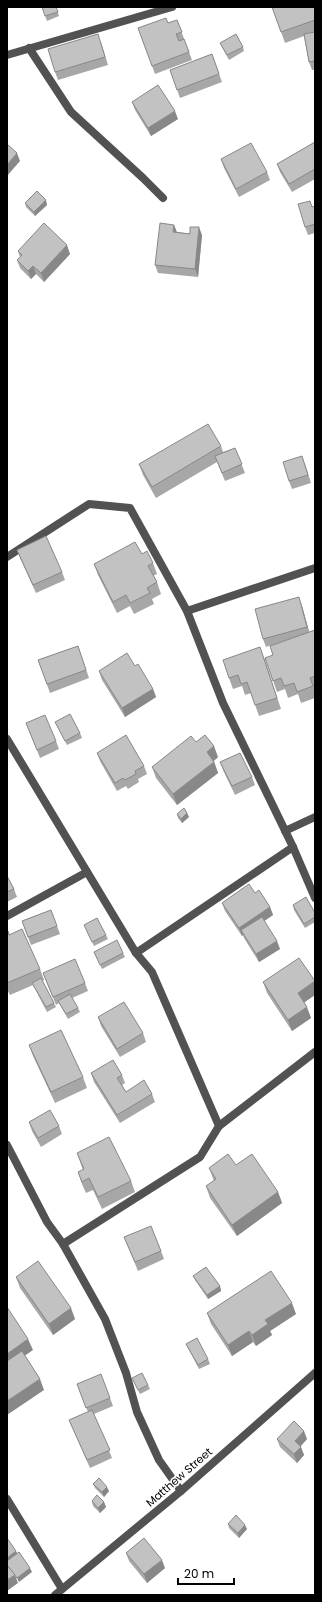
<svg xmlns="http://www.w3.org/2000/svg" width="322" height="1602" font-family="Poppins,sans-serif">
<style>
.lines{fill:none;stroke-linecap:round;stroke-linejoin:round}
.minor{stroke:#525252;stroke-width:8}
.wall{fill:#a7a7a7}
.shaded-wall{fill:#888}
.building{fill:#c2c2c2;stroke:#888}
.labels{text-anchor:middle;stroke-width:3.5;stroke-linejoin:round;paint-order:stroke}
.street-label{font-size:11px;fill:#000;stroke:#fff}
</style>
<rect width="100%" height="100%" fill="#fff"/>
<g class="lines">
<g class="minor">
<path d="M29,48L71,112L143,178L163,198"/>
<path d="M7,55L172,7"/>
<path d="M7,557L89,504L130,508L187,611L223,703L293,847L315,898"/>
<path d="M187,611L315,568"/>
<path d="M7,739L136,953"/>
<path d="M285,831L315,817"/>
<path d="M7,916L87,872"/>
<path d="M219,1126L315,1052"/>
<path d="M7,1145L47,1222L63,1244L105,1319L126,1373L137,1412L159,1460L181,1491"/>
<path d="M63,1244L200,1157L219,1126L152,972L136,953L293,847"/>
<path d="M7,1499L62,1589"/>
<path d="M55,1595L181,1491L315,1373"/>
</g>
</g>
<g class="wall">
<path d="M42,7H56L59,16L47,21Z"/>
<path d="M272,7H315V70H312L309,62L304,36L285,43Z"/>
<path d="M177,20L192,60L155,74L138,28L168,23Z"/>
<path d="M101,42L108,65L58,80L55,72Z"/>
<path d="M220,43L243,47L244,51L229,60L222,47Z"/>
<path d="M212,54L222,82L180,98L170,70Z"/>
<path d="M132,102L178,119L151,136L135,110Z"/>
<path d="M315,142V179L292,192L280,172L277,164Z"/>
<path d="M221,159L267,172L270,180L239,197L224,168Z"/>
<path d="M25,203L47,205L35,216L26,207Z"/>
<path d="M315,206V233L308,235L305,227L312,207Z"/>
<path d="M174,225L177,232L202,235L198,277L158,273L155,265Z"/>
<path d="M18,251L70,254L44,282L36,274L31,279L20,268L17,260L20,257Z"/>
<path d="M221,446L223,452L235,448L245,473L225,481L217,462L156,498L143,475L139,464Z"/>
<path d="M305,464L311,483L292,489L289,481Z"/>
<path d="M17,550L62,572L65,580L36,593L20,558Z"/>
<path d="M142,554L153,563L157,574L153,576L157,582L161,594L152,599L154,604L134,614L130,606L117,613L98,575L94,564Z"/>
<path d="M302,606L309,632L315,630V689H314L315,691V698L301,703L298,694L288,698L285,689L277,692L265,658L273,655L272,645L266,647L263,639Z"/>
<path d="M78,646L89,678L50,693L38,660Z"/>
<path d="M264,658L281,709L259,716L251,693L245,695L242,686L233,689L229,678Z"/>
<path d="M135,666L153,689L156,697L125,717L102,680L99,671Z"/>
<path d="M55,722L80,733L82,738L67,745Z"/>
<path d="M26,723L56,741L59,749L40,758Z"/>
<path d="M196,742L218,757L214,761L218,773L177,805L156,778L152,767Z"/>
<path d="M97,753L144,766L147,774L138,779L139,782L128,789L126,786L117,791L100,761Z"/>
<path d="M220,762L252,777L255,785L235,795L223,770Z"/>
<path d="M187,813L189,817L182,823L178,818L177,814Z"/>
<path d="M7,876L14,889L17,897L7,902Z"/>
<path d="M255,893L270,907L273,915L264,921L280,949L259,962L244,938L243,935L242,936L225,911L222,903Z"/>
<path d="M293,905L315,913V922L305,928L294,910Z"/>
<path d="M51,910L60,934L31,945L22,921Z"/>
<path d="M84,925L106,935L108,939L94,946Z"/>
<path d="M7,931L40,969L44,980L42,981L54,1003L56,1007L47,1012L33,985L10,995L7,989Z"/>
<path d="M94,952L123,953L125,957L102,969Z"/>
<path d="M43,973L85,983L88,991L72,998L78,1008L80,1012L68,1019L59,1003L56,1005Z"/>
<path d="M263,982H315V995L304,1002L311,1018L292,1031L267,993Z"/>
<path d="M98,1017L143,1033L146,1042L120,1057L101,1026Z"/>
<path d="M29,1045L83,1077L87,1088L55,1103L33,1056Z"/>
<path d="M91,1073L122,1075L125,1083L122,1085L126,1092L152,1094L155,1102L120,1123L94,1082Z"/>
<path d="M29,1122L59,1126L62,1134L41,1147L32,1131Z"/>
<path d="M77,1153L131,1181L135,1192L102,1209L93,1190L86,1193L82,1184L78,1172L83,1170Z"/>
<path d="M209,1168L278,1192L282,1203L237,1236L210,1198L206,1186L214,1181Z"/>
<path d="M124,1237L161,1251L164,1259L138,1271Z"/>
<path d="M193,1276L220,1286L221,1291L208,1299L195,1280Z"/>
<path d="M16,1277L75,1319L53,1335L20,1288Z"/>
<path d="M207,1313L296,1314L270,1331L272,1335L256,1346L253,1342L232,1356L211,1324Z"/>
<path d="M186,1344L208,1359L210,1364L199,1369L188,1348Z"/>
<path d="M132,1378L148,1385L150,1389L140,1394Z"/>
<path d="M77,1384L110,1398L113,1406L94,1414L112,1458L90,1468L69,1420L88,1412Z"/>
<path d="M277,1439H307L300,1447L304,1455L297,1463L280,1447Z"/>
<path d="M93,1484L109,1491L104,1497L95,1488Z"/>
<path d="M92,1501L104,1502L106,1507L100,1513L93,1506Z"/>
<path d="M228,1524L247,1529L239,1538L229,1528Z"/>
<path d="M126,1553L165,1568L147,1583L129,1561Z"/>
</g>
<g class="shaded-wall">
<path d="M175,111L178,119L151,136L148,128Z"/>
<path d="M17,153L20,161L7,176V165Z"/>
<path d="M46,200L47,205L35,216L34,212Z"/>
<path d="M174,225L177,233L173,232Z"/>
<path d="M199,227L202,235L198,277L195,269Z"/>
<path d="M67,245L70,254L44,282L41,273Z"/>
<path d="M33,266L36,274L31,279L28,271Z"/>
<path d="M299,597L302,606L310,635L307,627Z"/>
<path d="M153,689L156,697L125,717L122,708Z"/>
<path d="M214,746L218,757L211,763L207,752Z"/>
<path d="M214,762L218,773L177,805L173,794Z"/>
<path d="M187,813L189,817L182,823L181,819Z"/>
<path d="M270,907L273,915L244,935L241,930L243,935L242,936L239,928Z"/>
<path d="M277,941L280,949L259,962L256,954Z"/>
<path d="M315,981V995L302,1004L298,993Z"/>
<path d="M307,1007L311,1018L292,1031L288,1020Z"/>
<path d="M278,1192L282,1203L237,1236L232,1225Z"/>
<path d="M220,1286L221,1291L208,1299L207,1295Z"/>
<path d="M292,1303L296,1314L270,1331L272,1335L256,1346L252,1335L265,1320Z"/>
<path d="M71,1308L75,1319L53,1335L49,1324Z"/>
<path d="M249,1331L253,1342L232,1356L228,1345Z"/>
<path d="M28,1339L33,1350L7,1368V1354Z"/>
<path d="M40,1379L44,1390L7,1415V1401Z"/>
<path d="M304,1431L307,1439L298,1449L295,1441Z"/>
<path d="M301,1447L304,1455L297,1463L294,1454Z"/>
<path d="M107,1487L109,1491L104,1497L102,1492Z"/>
<path d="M104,1502L106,1507L100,1513L98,1508Z"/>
<path d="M245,1525L247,1529L239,1538L238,1533Z"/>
<path d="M16,1551L18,1555L7,1563V1558Z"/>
<path d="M162,1560L165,1568L147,1583L144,1574Z"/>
<path d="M30,1568L32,1572L19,1582L17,1578Z"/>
<path d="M15,1575L18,1583L7,1591V1580Z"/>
</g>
<g class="building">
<path d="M42,7H56L58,12L45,16Z"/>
<path d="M272,7H315V20L281,32Z"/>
<path d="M166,18L168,23L177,20L182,32L176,34L179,41L184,39L189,52L152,66L138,28Z"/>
<path d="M315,32V61L309,62L304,34Z"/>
<path d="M98,34L105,57L55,72L48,49Z"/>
<path d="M236,34L243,47L227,55L220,43Z"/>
<path d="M212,54L219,74L177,90L170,70Z"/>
<path d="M158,85L175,111L148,128L132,102Z"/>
<path d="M315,142V169L289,184L277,164Z"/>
<path d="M251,143L267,172L236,189L221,159Z"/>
<path d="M7,144L17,153L7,165Z"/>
<path d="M37,191L46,200L34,212L25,203Z"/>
<path d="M310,201L312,207L315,206V224L305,227L298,204Z"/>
<path d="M44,223L67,245L41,273L33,266L28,271L17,260L22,255L18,251Z"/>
<path d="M160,223L174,225L173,232L190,234V227H199L195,269L155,265Z"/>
<path d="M208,424L221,446L152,487L139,464Z"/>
<path d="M235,448L242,464L222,473L215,456Z"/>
<path d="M302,456L308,475L289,481L283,462Z"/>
<path d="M46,536L62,572L33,585L17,550Z"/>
<path d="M135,542L142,554L147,551L153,563L148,566L157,582L147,588L150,593L130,603L126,595L113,602L94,564Z"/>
<path d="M299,597L307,627L263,639L255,609Z"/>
<path d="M315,630V676L310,678L313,686L297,692L294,683L284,686L281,678L273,681L265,658L273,655L270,646Z"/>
<path d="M78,646L86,670L47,684L38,660Z"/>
<path d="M260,647L277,698L255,705L247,682L241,684L238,675L229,678L223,660Z"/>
<path d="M127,653L135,666L138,664L153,689L122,708L99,671Z"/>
<path d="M70,714L80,733L65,741L55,722Z"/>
<path d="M45,715L56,741L37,750L26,723Z"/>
<path d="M126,735L144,766L135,771L136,774L125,780L123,778L115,783L97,753Z"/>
<path d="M205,735L214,746L207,752L214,762L173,794L152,767L191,736L196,742Z"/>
<path d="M240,753L252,777L232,786L220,762Z"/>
<path d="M184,808L187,813L181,819L177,814Z"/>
<path d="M7,876L14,889L7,892Z"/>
<path d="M249,884L255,893L259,890L270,907L239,928L222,903Z"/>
<path d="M306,897L315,913V917L304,924L293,905Z"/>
<path d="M51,910L57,926L28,937L22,921Z"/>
<path d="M262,917L277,941L256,954L241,930Z"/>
<path d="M97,918L106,935L92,942L84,925Z"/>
<path d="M22,929L40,969L7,983V931H8L9,935Z"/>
<path d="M117,940L123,953L100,965L94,952Z"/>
<path d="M299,958L315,981L298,993L307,1007L288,1020L263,982Z"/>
<path d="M75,959L85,983L53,997L43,973Z"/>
<path d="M41,978L54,1003L46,1007L32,983Z"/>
<path d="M70,994L78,1008L66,1014L58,1001Z"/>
<path d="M124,1002L143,1033L117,1049L98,1017Z"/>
<path d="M61,1030L83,1077L51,1092L29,1045Z"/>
<path d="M113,1060L122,1075L117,1078L126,1092L144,1080L152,1094L117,1115L91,1073Z"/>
<path d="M50,1110L59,1126L38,1138L29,1122Z"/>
<path d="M109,1137L131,1181L98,1197L89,1178L82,1182L78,1172L84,1169L77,1153Z"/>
<path d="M228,1154L236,1165L252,1154L278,1192L232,1225L206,1186L216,1179L209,1168Z"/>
<path d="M151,1226L161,1251L135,1262L124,1237Z"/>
<path d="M38,1261L71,1308L49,1324L16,1277Z"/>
<path d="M206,1267L220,1286L207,1295L193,1276Z"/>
<path d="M271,1271L292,1303L265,1320L268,1324L252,1335L249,1331L228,1345L207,1313Z"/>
<path d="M7,1307L28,1339L7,1354Z"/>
<path d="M197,1338L208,1359L198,1365L186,1344Z"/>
<path d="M22,1351L40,1379L7,1401V1361Z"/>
<path d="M142,1373L148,1385L138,1390L132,1378Z"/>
<path d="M101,1374L110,1398L86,1408L77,1384Z"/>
<path d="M92,1410L110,1450L87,1460L69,1420Z"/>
<path d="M294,1421L304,1431L295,1441L301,1447L294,1454L277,1439Z"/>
<path d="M99,1478L107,1487L102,1492L93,1484Z"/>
<path d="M97,1495L104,1502L98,1508L92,1501Z"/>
<path d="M236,1515L245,1525L238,1533L228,1524Z"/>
<path d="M7,1538L16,1551L7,1558Z"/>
<path d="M144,1538L162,1560L144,1574L126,1553Z"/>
<path d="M19,1552L30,1568L17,1578L7,1565V1561Z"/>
<path d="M7,1565L15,1575L7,1580Z"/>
</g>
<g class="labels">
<g class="street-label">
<text transform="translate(179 1477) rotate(-41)" y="4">Matthew Street</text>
</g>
</g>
<rect width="322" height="1602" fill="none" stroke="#000000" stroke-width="16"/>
<path d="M178 1578v6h56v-6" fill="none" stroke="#000000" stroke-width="2"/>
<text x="184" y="1578" font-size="12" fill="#000000" stroke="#ffffff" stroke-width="3" paint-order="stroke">20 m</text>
</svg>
